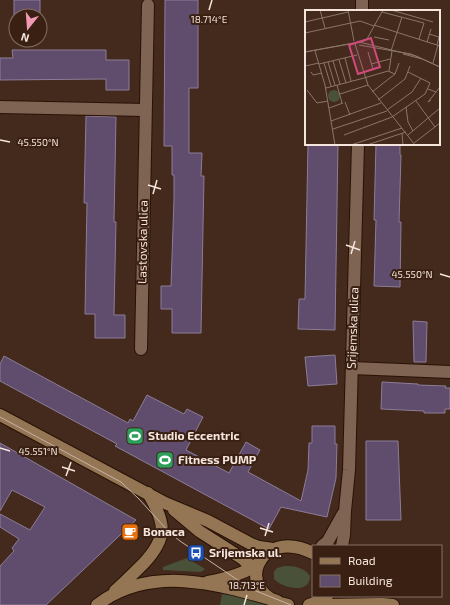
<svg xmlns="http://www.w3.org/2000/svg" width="450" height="605" font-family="'Exo 2',sans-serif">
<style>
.green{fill:#4a5139}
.building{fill:#604c6d;stroke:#8c7d98}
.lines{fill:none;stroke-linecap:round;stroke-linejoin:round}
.street-casing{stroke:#291205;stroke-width:14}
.secondary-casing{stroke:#291205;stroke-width:14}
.street{stroke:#7f6353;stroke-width:12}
.secondary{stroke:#947654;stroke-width:12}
.tram{stroke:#c5b2a7;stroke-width:1}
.ticks{fill:none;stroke:#f6e5dc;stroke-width:1.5}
.labels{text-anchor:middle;stroke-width:4;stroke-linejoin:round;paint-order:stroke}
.street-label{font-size:12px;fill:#f6e5dc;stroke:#392013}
.poi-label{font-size:12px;font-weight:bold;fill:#f6e5dc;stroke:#392013;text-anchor:start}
.inset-road{fill:none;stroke:#8b7569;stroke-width:1}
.view{fill:#cf4b7b;fill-opacity:0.15;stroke:#cf4b7b;stroke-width:2}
.inset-edge{fill:none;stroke:#f6e5dc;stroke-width:2}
.ticks-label{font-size:10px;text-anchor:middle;fill:#f6e5dc;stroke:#392013;stroke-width:4;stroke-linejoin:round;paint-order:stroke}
</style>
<rect width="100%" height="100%" fill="#432a1c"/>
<g class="green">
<path d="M187,558L205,569L204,570L201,572L163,570V567Z"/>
<path d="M285,566C294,566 304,567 310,576C310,595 282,588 274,579V572L277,568Z"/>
<path d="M222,594L249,597L269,605H220Z"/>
</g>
<g class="building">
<rect x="14" y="0" width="26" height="15"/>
<path d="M165,0H198V88H189V153H202L201,176H204L201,333H172V309H161V286H171L174,199V175H172V146H164Z"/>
<path d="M12,50H106V60H129V90H106V79L0,80V58H13Z"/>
<path d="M86,116L116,117L114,222H116L114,315H125V338H95V314H85L87,203H84Z"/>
<path d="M308,144H338L335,330L298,329L299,299H305Z"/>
<path d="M376,144H400V155H401L399,222H401L400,287L374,286L376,220H374Z"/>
<path d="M413,321L427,322L426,362H414Z"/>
<path d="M335,355L337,384L308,386L305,357Z"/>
<path d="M4,356L128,423L130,419L133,421L147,395L184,414L187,409L203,417L186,450L229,473L246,442L260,450L248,472L301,501L308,470L309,443H312V426H335V444H337L336,478L327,517L281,507L269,529L115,446L117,444L0,381V364Z"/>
<path d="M382,382L418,384V385L446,386L445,388H450V409H445V413H424V411L381,409Z"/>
<path d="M366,441H398L401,520H366Z"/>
<path d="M0,443L136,520L46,605H0V566L14,551L12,548L19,539L0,527V514L30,530L45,507L12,490L0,511Z"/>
</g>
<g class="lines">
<defs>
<g id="street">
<path d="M362,11V0"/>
<path d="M0,107L145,110"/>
<path d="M141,349L148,5"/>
<path d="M352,368L450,372"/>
<path d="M322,546L328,541L343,514"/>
<path d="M342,546L344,535L345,511L349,470L358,144"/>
</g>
<g id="secondary">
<path d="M0,415L165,503L208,521L251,544L259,547L273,549"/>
<path d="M174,510L199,531L243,559L256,571"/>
<path d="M208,582C225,579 244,574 258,564"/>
<path d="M115,591C125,582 135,572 144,563C168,537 166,523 148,493"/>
<path d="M97,605C151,564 218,584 277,601"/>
<path d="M288,605C232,595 256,525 313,553"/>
<path d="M309,605L323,600L327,596"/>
<path d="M324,605L382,604L393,605"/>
</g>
</defs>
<use href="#street" class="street-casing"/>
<use href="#secondary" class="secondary-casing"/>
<use href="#street" class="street"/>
<use href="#secondary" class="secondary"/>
<path class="tram" d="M0,417L121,482L139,499L170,533L180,541L251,589L291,605"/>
</g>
<path class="ticks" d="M209,10L212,0M0,140L10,142M148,185L161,189M153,194L157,180M346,245L360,250M351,254L355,241M440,274L450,277M0,448L10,451M62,467L75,471M66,476L71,462M260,528L273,532M265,536L269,523M244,605L247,595"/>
<defs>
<symbol id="stadium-square" viewBox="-11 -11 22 22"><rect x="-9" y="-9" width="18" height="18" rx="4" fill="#2e9e5b" stroke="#392013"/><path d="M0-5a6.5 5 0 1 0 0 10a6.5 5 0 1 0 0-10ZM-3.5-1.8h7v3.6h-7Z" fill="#fff"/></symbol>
<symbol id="cafe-square" viewBox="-11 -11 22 22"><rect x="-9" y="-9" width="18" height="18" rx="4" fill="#e8710a" stroke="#392013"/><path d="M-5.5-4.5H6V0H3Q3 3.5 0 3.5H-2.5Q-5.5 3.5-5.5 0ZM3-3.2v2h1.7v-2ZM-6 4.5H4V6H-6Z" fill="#fff"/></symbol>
<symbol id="bus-square" viewBox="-11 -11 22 22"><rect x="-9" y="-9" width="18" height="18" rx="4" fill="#1a4fb4" stroke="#392013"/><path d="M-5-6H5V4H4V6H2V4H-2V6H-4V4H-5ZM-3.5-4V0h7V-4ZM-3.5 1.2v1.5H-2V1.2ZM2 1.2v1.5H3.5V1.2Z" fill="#fff"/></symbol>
</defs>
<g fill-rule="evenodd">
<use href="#stadium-square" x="125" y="426" width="20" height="20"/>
<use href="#stadium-square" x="155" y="450" width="20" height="20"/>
<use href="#cafe-square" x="120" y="522" width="20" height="20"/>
<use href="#bus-square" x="186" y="543" width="20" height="20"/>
</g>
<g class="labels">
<g class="street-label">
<text transform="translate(143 242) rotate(-89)" y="4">Lastovska ulica</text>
<text transform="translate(353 328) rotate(-88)" y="4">Srijemska ulica</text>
</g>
<g class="poi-label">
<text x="148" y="440">Studio Eccentric</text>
<text x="178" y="464">Fitness PUMP</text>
<text x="143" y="536">Bonaca</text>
<text x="209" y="557">Srijemska ul.</text>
</g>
</g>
<g transform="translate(305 10)">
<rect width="135" height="135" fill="#432a1c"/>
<path d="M23 86a6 6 0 1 1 12 0a6 6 0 1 1-12 0Z" fill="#4a5139"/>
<path class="inset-road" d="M15,0L20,18M43,0L49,31M86,0L128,12M77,2L119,13L114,29M0,12L43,2M69,15L135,36M0,23L55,11L69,16M124,24L134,27L132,35M69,27L84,30M57,32L62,29L78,0M122,32L126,19M50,34L63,75L110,135M54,35L106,44L135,57M10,41L20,75L30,135M86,41L97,7M0,42L56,32M0,42L54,32L111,46L135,57M63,42L68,59M98,44L117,49M40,48L46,71M34,50L41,73M28,51L35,74M23,52L30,75M19,53L26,76M128,53L133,35M14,54L52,45M66,54L85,49M0,56L14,53M84,61L87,41M6,62L8,65L17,63M59,68L83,61L90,64M32,75L37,93M21,78L59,68M123,79L131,82L135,77M2,80L12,93L23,91M67,82L90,64L94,53M35,84L63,75M73,90L100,69L105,56M126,90L123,92L131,82M111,91L130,117M40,92L45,105M101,97L103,112L108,121M24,98L38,93M82,100L107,82L116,68M26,111L76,93M28,119L82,101M97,123L98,135M39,125L87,107L120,84L125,73L103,62M103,125L135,98M109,133L135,113M46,135L97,118M62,135L101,122"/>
<path class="view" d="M66,28L75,57L53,64L44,35Z"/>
<rect width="135" height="135" class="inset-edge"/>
</g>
<g class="ticks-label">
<text x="209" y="23">18.714°E</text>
<text x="38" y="146">45.550°N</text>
<text x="412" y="278">45.550°N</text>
<text x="38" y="455">45.551°N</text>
<text x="247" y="589">18.713°E</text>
</g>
<rect x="312" y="545" width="130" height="52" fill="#392013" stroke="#856f63"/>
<rect x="320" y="558" width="20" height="6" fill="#947654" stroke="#856f63"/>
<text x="348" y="565" font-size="12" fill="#f6e5dc">Road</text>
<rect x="320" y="575" width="20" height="12" fill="#604c6d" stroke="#856f63"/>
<text x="348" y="585" font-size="12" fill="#f6e5dc">Building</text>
<g transform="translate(28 28) rotate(197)"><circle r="19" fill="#392013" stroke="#856f63"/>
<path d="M0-3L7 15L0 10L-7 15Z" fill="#f09ab5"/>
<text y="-6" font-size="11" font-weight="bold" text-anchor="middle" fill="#f6e5dc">N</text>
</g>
</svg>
